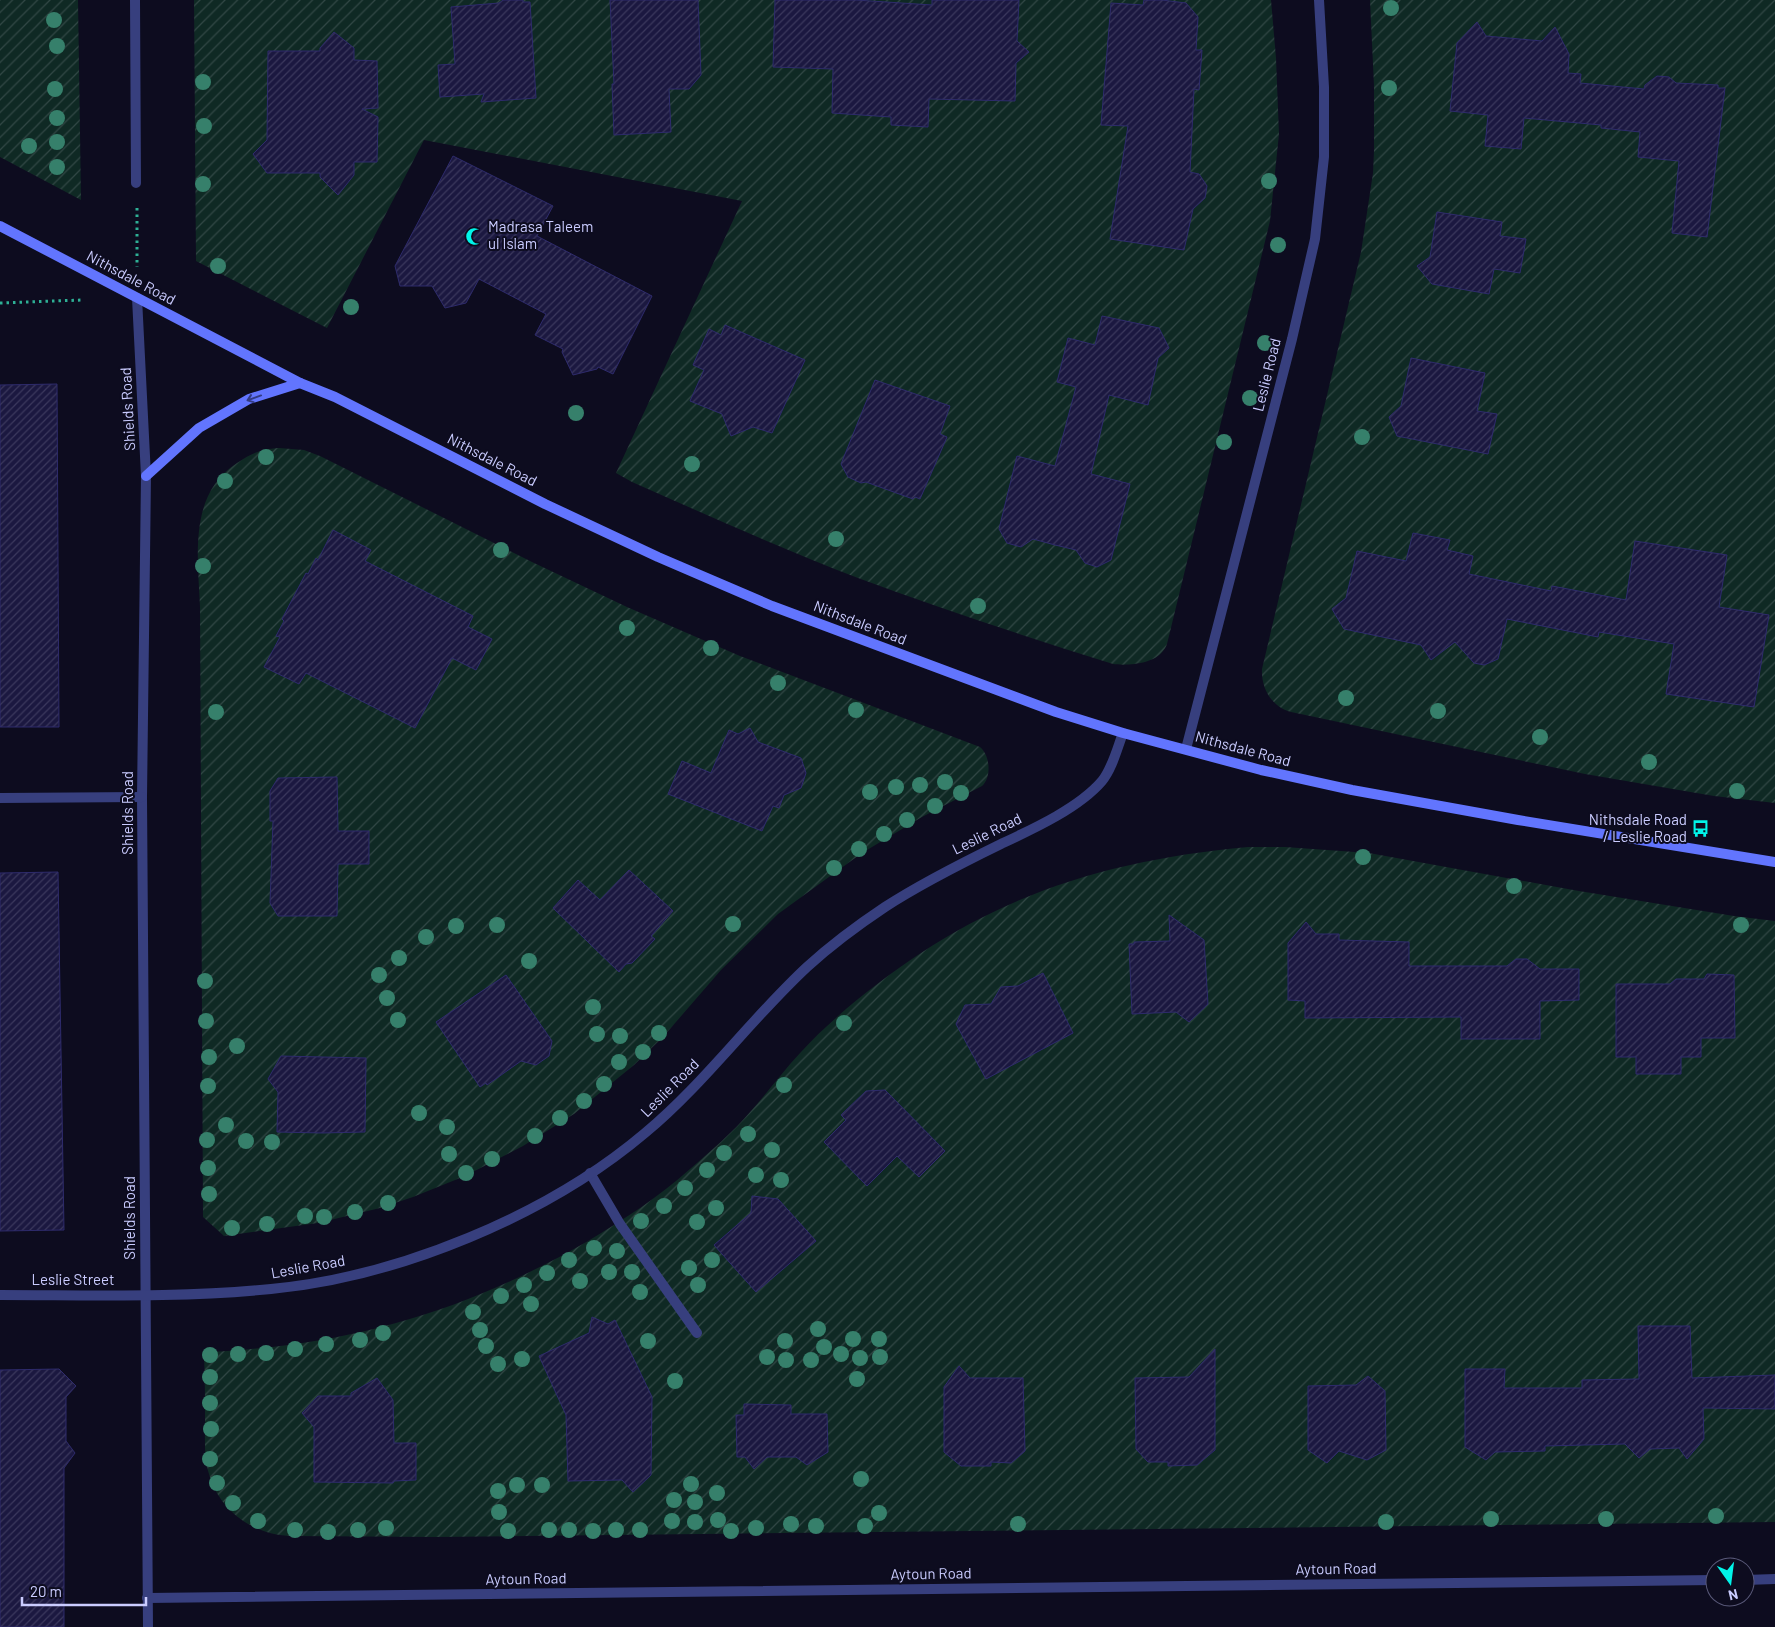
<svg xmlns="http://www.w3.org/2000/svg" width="1775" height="1627" font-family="Barlow,sans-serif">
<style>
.garden{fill:url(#garden-furrows)}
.building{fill:url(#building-hatch);stroke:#2e2b6c}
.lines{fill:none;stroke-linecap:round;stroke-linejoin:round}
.path{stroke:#2eb095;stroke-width:3;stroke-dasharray:2.5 4;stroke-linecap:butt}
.lane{stroke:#373f7e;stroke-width:10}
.street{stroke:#373f7e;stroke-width:10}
.secondary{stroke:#6275fe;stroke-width:10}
.tree{fill:#36806b}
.oneway{stroke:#333b83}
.labels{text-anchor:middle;stroke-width:4;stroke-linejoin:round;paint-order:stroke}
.poi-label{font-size:15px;fill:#caccff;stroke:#0d0c1f;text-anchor:start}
.street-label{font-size:15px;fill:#caccff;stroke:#0d0c1f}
</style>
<defs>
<pattern id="garden-furrows" width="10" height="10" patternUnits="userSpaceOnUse" patternTransform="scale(1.25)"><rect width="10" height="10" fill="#0f2924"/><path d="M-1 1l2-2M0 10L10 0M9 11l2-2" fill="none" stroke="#314745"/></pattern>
<pattern id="building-hatch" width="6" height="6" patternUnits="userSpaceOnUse" patternTransform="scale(1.25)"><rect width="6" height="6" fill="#1b1840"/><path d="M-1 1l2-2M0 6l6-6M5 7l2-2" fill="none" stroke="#3b385d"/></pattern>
</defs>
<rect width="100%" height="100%" fill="#0d0c1f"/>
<g class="garden">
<path d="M0,0H78L81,200L0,157Z"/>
<path d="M194,0H1271L1276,58L1279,134L1270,221L1168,640C1167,644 1166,648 1163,651C1154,664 1127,666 1113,664C1027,637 942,609 858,578C782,549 707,515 632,482L616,473L742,201L424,140L327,328L196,261Z"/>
<path d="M1370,0H1775V803L1714,796L1585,774L1291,712C1272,707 1261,689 1262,669L1361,252L1373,173L1374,151V86Z"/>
<path d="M279,448L304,450L320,456L532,562L627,607L740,656L980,747C990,755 992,777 982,786L922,817L862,853L778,914L721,970L663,1037L634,1065L574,1114L523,1146L465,1176L413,1197L380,1208L318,1223L224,1236L203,1217L200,607C198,557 188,494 237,463C252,453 261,449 279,448Z"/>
<path d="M1248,847H1285L1369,853L1579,891L1734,916L1775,921V1522L436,1537L289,1536C252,1534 219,1510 209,1474C204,1458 205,1441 205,1424C205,1401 205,1378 204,1355L207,1352C229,1352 250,1349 272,1347C388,1334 487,1299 588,1241C623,1220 659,1197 690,1169C711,1151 733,1132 751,1111C768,1092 783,1071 801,1052C834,1016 880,980 921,953C1022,886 1128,858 1248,847Z"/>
</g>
<g class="building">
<path d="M503,0H523V2H530L536,98L481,102L484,94L440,97L438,65L455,64L451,7L499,3Z"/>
<path d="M610,0H698L701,75L689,89H669L671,132L614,135L612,84H614Z"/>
<path d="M775,0H856L932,5V0H1019L1017,41L1029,52L1016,63L1015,101L929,99L928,127L891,125V117L832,113L833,69L773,67Z"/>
<path d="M1144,0H1162L1186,3L1198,17L1196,50H1202L1199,90L1194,89L1190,172L1199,174L1207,186L1205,198L1193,209L1184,250L1110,239L1128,126L1101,125L1111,3L1143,5Z"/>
<path d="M1477,22L1486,36L1542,41L1555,27L1569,54L1568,73L1581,74L1580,83L1644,89L1645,85L1657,76L1669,77L1676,83L1718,85V88H1725L1707,237L1672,233L1679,161L1638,157L1640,132L1601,128V125L1524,118L1521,149L1485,146L1488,115L1450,111L1457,43Z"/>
<path d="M334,32L354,48V60L377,61L378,108L362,109L378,117L377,162H354V175L338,195L320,177V173H267L253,154L267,140L268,51H320V48Z"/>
<path d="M453,156L553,206L537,236L652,296L613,374L598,367L597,369L573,375L562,352L563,349L535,335L546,314L479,279L466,303L445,308L432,286H400L395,266Z"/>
<path d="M1437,212L1502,222L1500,236L1526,239L1520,273L1494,269L1489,294L1432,284L1417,266L1430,257Z"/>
<path d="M1102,316L1159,328L1169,348L1158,358L1148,405L1109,395L1091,474L1130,484L1111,560L1097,567L1085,563L1076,550L1055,545L1033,539L1021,547L1007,543L999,529L1017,456L1055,466L1076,387L1057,382L1068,338L1095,345Z"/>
<path d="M725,325L805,360L772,433L753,427L731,436L722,414L690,401L704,370L693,365L709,329L721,335Z"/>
<path d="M1411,358L1485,373L1477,411L1497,414L1488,454L1397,436L1389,417L1401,406Z"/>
<path d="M875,380L950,406L940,434L947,437L920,499L915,497L913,499L866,482L861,483L848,477L841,464Z"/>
<path d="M57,384L59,727H0V385Z"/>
<path d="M333,530L371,550L365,561L473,616L468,627L492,639L476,670L452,658L415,728L306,673L299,684L264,667L280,637L276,636L284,621L282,619L306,573L308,574L316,558L318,560Z"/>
<path d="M1413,533L1450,540L1447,550L1473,556L1469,574L1551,591L1552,586L1626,600L1635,541L1727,555L1719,607L1769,615L1754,707L1666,694L1674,644L1599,632L1598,637L1507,619L1498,659L1484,665L1474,663L1455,642L1431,660L1421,645L1344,629L1332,609L1346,598L1357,551L1406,561Z"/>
<path d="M750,728L758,742L801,758L806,773L801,788L784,795L779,808L773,806L762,831L668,794L682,761L711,773L729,730L738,734Z"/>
<path d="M337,777L338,831H369V864H338L337,916H278L270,903L273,821H270V791L278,778Z"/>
<path d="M629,870L673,911L651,936L655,939L632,963L626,964L619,972L553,908L578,880L600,900Z"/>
<path d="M58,872L64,1230L0,1231V873Z"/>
<path d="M1169,915L1204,940L1208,1004L1189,1022L1176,1012L1132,1014L1129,944H1134V942L1170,941Z"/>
<path d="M1306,922L1316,934H1339V940L1409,942V966H1507L1516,959H1527L1540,969H1579V1000L1540,1001V1039H1461V1017L1305,1018V1001L1288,1000V943Z"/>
<path d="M1043,973L1073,1033L986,1079L956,1024L965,1005L991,1004L1001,987L1018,986Z"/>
<path d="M1707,974L1734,975L1735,1038H1701V1057H1681V1074H1636V1057H1616V984H1670L1676,979H1704Z"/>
<path d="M506,975L552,1041L549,1056L536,1065L521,1061L487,1085L486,1083L480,1087L436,1022Z"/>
<path d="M281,1056L366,1058L365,1132L322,1133L277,1132L278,1092L268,1079Z"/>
<path d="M885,1090L945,1151L919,1177L897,1156L867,1186L824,1142L846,1120L841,1115L866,1091Z"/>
<path d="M752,1196L778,1199L816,1241L756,1292L714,1245L751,1213Z"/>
<path d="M592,1317L608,1324L615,1320L652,1397L651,1475L633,1492L622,1480L568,1481L566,1415L539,1356L589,1333Z"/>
<path d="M1638,1326H1690L1692,1378L1775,1375V1409L1703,1408L1704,1439L1687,1459L1679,1448L1650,1449L1639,1458L1625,1444L1545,1446V1451L1495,1452L1486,1460L1465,1447V1369H1505L1504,1388H1582V1380L1639,1379Z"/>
<path d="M1215,1349V1450L1197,1465L1168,1466V1462H1148L1136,1449L1135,1378L1189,1377Z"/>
<path d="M959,1366L970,1378H1023L1025,1451L1011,1463L991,1462V1466H961L944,1452V1387Z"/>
<path d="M59,1369L76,1386L66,1397V1441L75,1453L64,1468V1627H0V1370Z"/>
<path d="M1368,1376L1385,1391L1386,1450L1367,1460L1339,1451L1327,1463L1308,1450V1386L1356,1385Z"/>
<path d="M377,1378L393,1400L394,1443H416V1480L394,1481L393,1483L314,1482V1427L302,1413L318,1396H351V1393Z"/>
<path d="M744,1404L791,1405V1414H827L828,1452L807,1465L796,1457H767L754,1469L745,1457H737L736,1415H744Z"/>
</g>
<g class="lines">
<g class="path">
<path d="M137,208V267"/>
<path d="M0,303L82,300"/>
</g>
<path class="lane" d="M590,1173L620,1224L697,1333"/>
<g class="street">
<path d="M135,0L136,183"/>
<path d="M137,298L146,476L142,797L148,1627"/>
<path d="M1186,749L1292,339L1315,239L1324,157V87L1319,0"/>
<path d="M0,798L142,797"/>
<path d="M0,1295C90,1295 181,1298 271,1289C398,1277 547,1216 645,1133C704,1084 750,1020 807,967C831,945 858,925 885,907C922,883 962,863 1001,844C1033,829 1079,808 1102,781C1112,769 1117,749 1123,733"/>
<path d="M1745,1580L1775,1579"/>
<path d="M147,1598L1715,1580"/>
</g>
<g class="secondary">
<path d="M0,226L300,383L335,397L545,504L658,557L772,606L1056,712L1123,733L1261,770L1352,790L1518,820L1775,862"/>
<path d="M146,476L199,428L249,399L300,383"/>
</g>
</g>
<g class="tree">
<circle cx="1391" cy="8" r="8"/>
<circle cx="54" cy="20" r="8"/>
<circle cx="57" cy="46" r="8"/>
<circle cx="203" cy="82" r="8"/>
<circle cx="1389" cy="88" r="8"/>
<circle cx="55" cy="89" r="8"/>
<circle cx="57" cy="118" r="8"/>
<circle cx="204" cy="126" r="8"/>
<circle cx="57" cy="142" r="8"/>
<circle cx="29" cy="146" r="8"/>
<circle cx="57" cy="167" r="8"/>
<circle cx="1269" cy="181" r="8"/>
<circle cx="203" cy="184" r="8"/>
<circle cx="1278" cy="245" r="8"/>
<circle cx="218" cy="266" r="8"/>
<circle cx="351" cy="307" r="8"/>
<circle cx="1265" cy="343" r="8"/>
<circle cx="1250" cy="398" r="8"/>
<circle cx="576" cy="413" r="8"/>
<circle cx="1362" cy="437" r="8"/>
<circle cx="1224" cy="442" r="8"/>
<circle cx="266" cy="457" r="8"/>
<circle cx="692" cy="464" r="8"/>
<circle cx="225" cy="481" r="8"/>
<circle cx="836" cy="539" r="8"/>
<circle cx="501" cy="550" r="8"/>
<circle cx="203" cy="566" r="8"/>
<circle cx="978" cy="606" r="8"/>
<circle cx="627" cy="628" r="8"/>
<circle cx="711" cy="648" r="8"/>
<circle cx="778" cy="683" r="8"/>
<circle cx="1346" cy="698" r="8"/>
<circle cx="856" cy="710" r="8"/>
<circle cx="1438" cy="711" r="8"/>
<circle cx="216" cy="712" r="8"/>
<circle cx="1540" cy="737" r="8"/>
<circle cx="1649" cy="762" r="8"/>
<circle cx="945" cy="782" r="8"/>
<circle cx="920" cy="785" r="8"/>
<circle cx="896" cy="787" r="8"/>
<circle cx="1737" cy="791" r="8"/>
<circle cx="870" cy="792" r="8"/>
<circle cx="961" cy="793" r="8"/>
<circle cx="935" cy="806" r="8"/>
<circle cx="907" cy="820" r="8"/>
<circle cx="884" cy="834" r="8"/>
<circle cx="859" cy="849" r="8"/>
<circle cx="1363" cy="857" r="8"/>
<circle cx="834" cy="868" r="8"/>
<circle cx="1514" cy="886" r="8"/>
<circle cx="733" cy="924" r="8"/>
<circle cx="497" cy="925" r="8"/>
<circle cx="1741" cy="925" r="8"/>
<circle cx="456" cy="926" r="8"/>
<circle cx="426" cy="937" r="8"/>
<circle cx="399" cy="958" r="8"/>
<circle cx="529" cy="961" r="8"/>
<circle cx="379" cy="975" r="8"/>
<circle cx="205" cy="981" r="8"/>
<circle cx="387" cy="998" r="8"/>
<circle cx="593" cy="1007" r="8"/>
<circle cx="398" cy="1020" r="8"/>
<circle cx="206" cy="1021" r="8"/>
<circle cx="844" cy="1023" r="8"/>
<circle cx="659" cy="1033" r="8"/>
<circle cx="597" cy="1034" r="8"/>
<circle cx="620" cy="1036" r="8"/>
<circle cx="237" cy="1046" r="8"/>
<circle cx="643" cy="1052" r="8"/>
<circle cx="209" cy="1057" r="8"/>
<circle cx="619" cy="1062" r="8"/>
<circle cx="604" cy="1084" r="8"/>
<circle cx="784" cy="1085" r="8"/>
<circle cx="208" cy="1086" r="8"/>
<circle cx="584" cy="1101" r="8"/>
<circle cx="419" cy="1113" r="8"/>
<circle cx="560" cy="1118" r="8"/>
<circle cx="226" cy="1125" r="8"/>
<circle cx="447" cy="1127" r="8"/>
<circle cx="748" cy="1134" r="8"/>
<circle cx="535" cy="1136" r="8"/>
<circle cx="207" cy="1140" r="8"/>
<circle cx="246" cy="1141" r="8"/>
<circle cx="272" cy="1142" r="8"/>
<circle cx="772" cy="1150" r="8"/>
<circle cx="724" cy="1153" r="8"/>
<circle cx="449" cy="1154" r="8"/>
<circle cx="492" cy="1159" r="8"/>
<circle cx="208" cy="1168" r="8"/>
<circle cx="707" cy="1170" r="8"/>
<circle cx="466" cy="1173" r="8"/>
<circle cx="756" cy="1175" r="8"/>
<circle cx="781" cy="1180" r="8"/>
<circle cx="685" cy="1188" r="8"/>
<circle cx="209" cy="1194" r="8"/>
<circle cx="388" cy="1203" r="8"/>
<circle cx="664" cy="1206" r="8"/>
<circle cx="716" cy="1208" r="8"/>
<circle cx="355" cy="1212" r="8"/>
<circle cx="305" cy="1216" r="8"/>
<circle cx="324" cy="1217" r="8"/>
<circle cx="641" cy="1221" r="8"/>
<circle cx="697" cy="1222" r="8"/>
<circle cx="267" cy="1224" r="8"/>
<circle cx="232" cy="1228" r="8"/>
<circle cx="594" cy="1248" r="8"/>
<circle cx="617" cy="1251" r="8"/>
<circle cx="569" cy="1260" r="8"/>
<circle cx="712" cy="1260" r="8"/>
<circle cx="689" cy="1268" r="8"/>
<circle cx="609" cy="1272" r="8"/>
<circle cx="632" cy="1272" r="8"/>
<circle cx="547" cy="1273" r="8"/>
<circle cx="580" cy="1281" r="8"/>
<circle cx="524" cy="1285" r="8"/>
<circle cx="698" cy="1285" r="8"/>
<circle cx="640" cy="1292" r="8"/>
<circle cx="501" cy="1296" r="8"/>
<circle cx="531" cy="1304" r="8"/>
<circle cx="473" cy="1312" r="8"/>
<circle cx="818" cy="1329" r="8"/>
<circle cx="480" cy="1330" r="8"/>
<circle cx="383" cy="1333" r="8"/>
<circle cx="853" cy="1339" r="8"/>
<circle cx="879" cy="1339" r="8"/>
<circle cx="360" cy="1340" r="8"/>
<circle cx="648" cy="1341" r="8"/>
<circle cx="785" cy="1341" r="8"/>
<circle cx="326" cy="1344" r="8"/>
<circle cx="486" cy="1346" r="8"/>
<circle cx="824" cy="1347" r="8"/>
<circle cx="295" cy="1349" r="8"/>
<circle cx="266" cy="1353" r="8"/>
<circle cx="238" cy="1354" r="8"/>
<circle cx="841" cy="1354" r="8"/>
<circle cx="210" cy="1355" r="8"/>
<circle cx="767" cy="1357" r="8"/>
<circle cx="880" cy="1357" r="8"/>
<circle cx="860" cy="1358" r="8"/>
<circle cx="522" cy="1359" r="8"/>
<circle cx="786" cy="1360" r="8"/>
<circle cx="811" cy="1360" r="8"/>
<circle cx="498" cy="1364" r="8"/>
<circle cx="210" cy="1377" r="8"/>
<circle cx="857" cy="1379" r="8"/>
<circle cx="675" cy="1381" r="8"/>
<circle cx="210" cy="1403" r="8"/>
<circle cx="211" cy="1429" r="8"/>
<circle cx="210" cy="1459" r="8"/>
<circle cx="861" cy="1479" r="8"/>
<circle cx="217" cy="1483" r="8"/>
<circle cx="691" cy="1484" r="8"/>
<circle cx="517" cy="1485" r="8"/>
<circle cx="542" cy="1485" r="8"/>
<circle cx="498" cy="1491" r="8"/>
<circle cx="717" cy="1493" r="8"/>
<circle cx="674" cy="1500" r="8"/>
<circle cx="695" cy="1502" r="8"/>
<circle cx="233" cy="1503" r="8"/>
<circle cx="499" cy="1512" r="8"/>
<circle cx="879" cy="1513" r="8"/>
<circle cx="1716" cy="1516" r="8"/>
<circle cx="1491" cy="1519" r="8"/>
<circle cx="1606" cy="1519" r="8"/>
<circle cx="718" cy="1520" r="8"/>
<circle cx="258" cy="1521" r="8"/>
<circle cx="672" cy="1521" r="8"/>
<circle cx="695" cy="1522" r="8"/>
<circle cx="1386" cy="1522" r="8"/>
<circle cx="791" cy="1524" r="8"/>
<circle cx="1018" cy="1524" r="8"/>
<circle cx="816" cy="1526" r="8"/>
<circle cx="865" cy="1526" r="8"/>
<circle cx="386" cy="1528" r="8"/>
<circle cx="756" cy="1528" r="8"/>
<circle cx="295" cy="1530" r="8"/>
<circle cx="358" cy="1530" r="8"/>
<circle cx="549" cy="1530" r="8"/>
<circle cx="569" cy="1530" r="8"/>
<circle cx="616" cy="1530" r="8"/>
<circle cx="640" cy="1530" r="8"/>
<circle cx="508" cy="1531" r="8"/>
<circle cx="593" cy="1531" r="8"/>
<circle cx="731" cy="1531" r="8"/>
<circle cx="328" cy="1532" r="8"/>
</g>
<defs><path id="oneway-shaft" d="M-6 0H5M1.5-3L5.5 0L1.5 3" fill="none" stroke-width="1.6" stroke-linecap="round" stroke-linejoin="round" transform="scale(1.25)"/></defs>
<use class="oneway" href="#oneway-shaft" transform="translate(254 398) rotate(160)"/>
<defs>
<symbol id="mosque-bare" viewBox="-9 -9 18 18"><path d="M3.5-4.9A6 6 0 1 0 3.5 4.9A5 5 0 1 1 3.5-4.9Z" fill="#01f4e9" stroke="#0d0c1f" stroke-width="2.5" paint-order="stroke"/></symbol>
<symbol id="bus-bare" viewBox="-9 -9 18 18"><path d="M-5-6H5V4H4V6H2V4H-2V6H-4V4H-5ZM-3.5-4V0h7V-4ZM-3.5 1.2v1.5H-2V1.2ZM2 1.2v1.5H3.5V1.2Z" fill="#01f4e9" stroke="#0d0c1f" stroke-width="2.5" paint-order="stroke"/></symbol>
</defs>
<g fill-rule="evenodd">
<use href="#mosque-bare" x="462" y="224" width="25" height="25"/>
<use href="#bus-bare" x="1688" y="816" width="25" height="25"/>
</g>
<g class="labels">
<g class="poi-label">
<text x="488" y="232">Madrasa Taleem<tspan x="488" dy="17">ul Islam</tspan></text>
<text x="1687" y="825" text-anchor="end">Nithsdale Road<tspan x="1687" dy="17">/ Leslie Road</tspan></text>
</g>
<g class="street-label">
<text transform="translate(131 278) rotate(28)" y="5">Nithsdale Road</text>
<text transform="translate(1267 375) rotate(-76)" y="5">Leslie Road</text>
<text transform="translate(128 409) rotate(-93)" y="5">Shields Road</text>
<text transform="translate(492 460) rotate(27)" y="5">Nithsdale Road</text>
<text transform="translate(860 623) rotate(21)" y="5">Nithsdale Road</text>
<text transform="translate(1243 749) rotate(15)" y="5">Nithsdale Road</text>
<text transform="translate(128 813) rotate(-90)" y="5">Shields Road</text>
<text transform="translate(987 834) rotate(-26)" y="5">Leslie Road</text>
<text transform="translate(670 1088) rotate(-45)" y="5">Leslie Road</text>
<text transform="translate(130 1218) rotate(-90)" y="5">Shields Road</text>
<text transform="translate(308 1267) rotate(-10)" y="5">Leslie Road</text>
<text x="73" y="1285">Leslie Street</text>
<text transform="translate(1336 1569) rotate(-1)" y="5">Aytoun Road</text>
<text transform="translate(931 1574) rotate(-1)" y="5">Aytoun Road</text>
<text transform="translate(526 1579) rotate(-1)" y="5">Aytoun Road</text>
</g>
</g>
<g transform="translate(1730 1582) rotate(166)"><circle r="24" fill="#0d0c1f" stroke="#595979"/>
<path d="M0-4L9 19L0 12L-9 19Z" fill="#01f4e9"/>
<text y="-8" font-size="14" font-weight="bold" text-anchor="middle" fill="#caccff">N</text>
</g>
<path d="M22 1597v8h124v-8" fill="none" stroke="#caccff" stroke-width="2.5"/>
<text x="30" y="1597" font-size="15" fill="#caccff" stroke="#0d0c1f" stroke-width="4" paint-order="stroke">20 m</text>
</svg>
